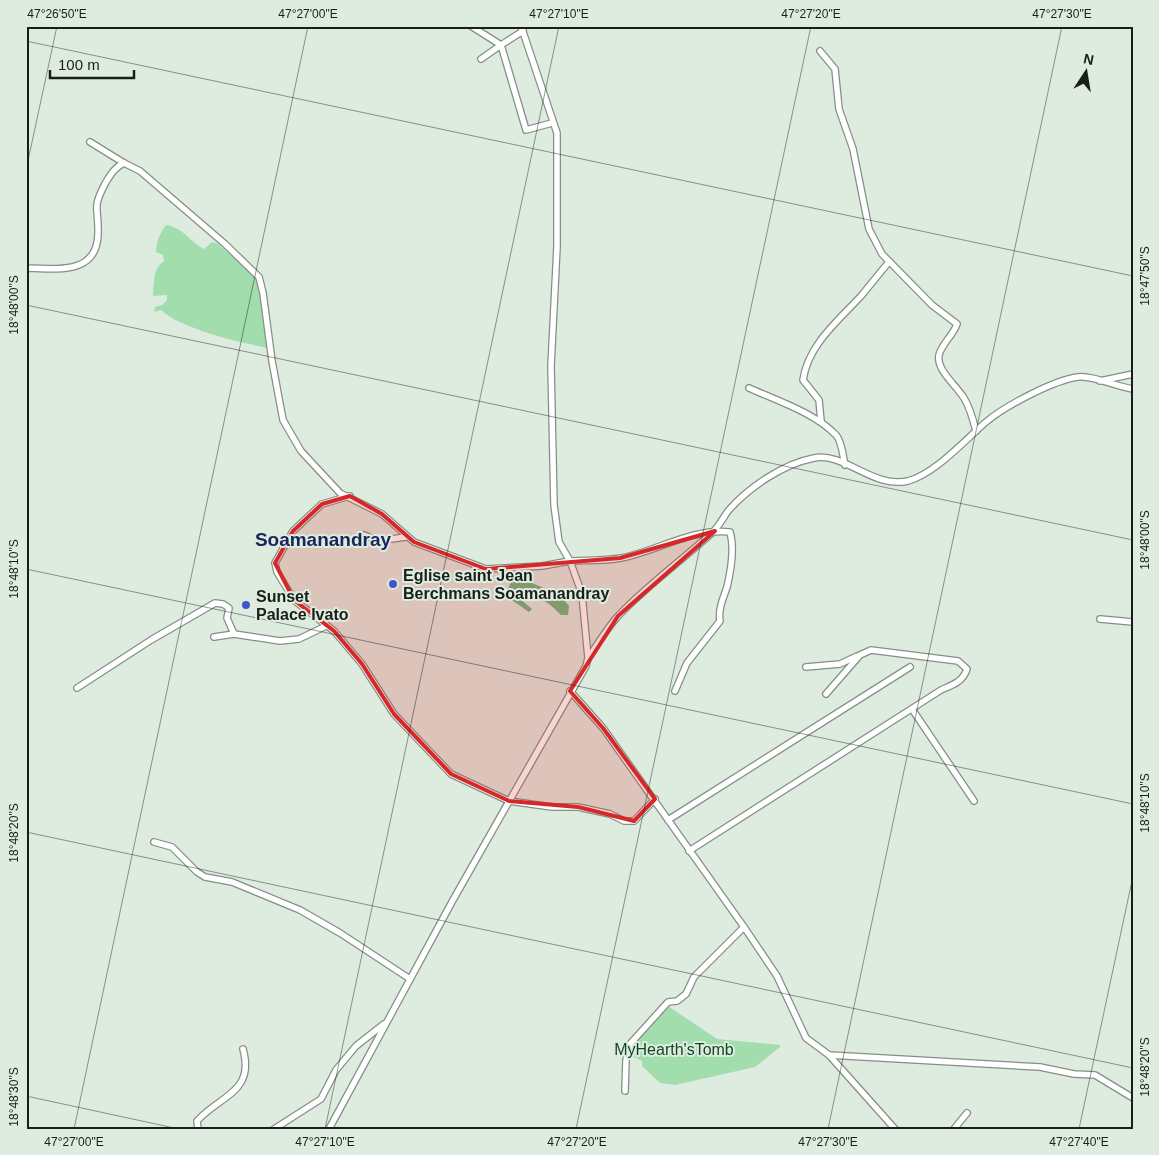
<svg xmlns="http://www.w3.org/2000/svg" width="1159" height="1155" font-family="Arial,sans-serif">
<style>
.green{fill:#a2ddad}
.forest{fill:#6eb87e}
.lines{fill:none;stroke-linecap:round;stroke-linejoin:round}
.street-casing{stroke:#839085;stroke-width:8}
.street{stroke:#fff;stroke-width:5.5}
.marked{fill:#d62828;fill-opacity:0.2;stroke:#d62828;stroke-width:4;stroke-linejoin:round}
.ticks{fill:none;stroke:#191e1a;stroke-width:1;stroke-opacity:0.45}
.poi-dot{fill:#4155c9;stroke:#deece0;stroke-width:2}
.labels{text-anchor:middle;stroke-width:4;stroke-linejoin:round;paint-order:stroke}
.poi-label{font-size:16px;font-weight:bold;fill:#191e1a;stroke:#deece0;text-anchor:start}
.park-label{font-size:16px;fill:#104721;stroke:#deece0}
.quarter-label{font-size:19px;font-weight:bold;fill:#1a245c;stroke:#deece0}
.neatline{fill:none;stroke:#191e1a;stroke-width:2}
.ticks-label{font-size:12px;text-anchor:middle;fill:#191e1a}
</style>
<rect width="100%" height="100%" fill="#deece0"/>
<g class="green">
<path d="M166,225C186,229 187,240 204,249L212,242L218,244L256,277L262,298L268,348C241,343 181,329 161,310L154,312L155,307L162,305L167,300V295L153,296C154,283 153,268 164,261L163,255L156,252C156,242 160,233 166,225Z"/>
<path d="M668,1006L717,1039L780,1045V1047L755,1067L675,1085L660,1083L642,1066V1061L630,1055L632,1046Z"/>
</g>
<path class="forest" d="M532,569L534,577L532,583L560,595L569,606L568,615H561C550,604 542,597 526,593L519,598L532,609L529,612L510,599L512,593L508,590C510,579 521,570 532,569Z"/>
<g class="lines">
<defs>
<g id="street">
<path d="M471,26L501,45L481,59"/>
<path d="M521,26L557,133V247L551,366L554,505L559,542L570,561C586,560 605,561 621,558C658,551 691,528 730,532C735,549 731,570 727,587C723,599 718,609 720,621L687,663L675,691"/>
<path d="M523,31L501,45L526,130L552,123"/>
<path d="M820,51L835,69L839,109L853,149L869,229L882,254L932,305L957,324C953,336 942,343 939,355C936,370 956,385 964,398C970,408 973,419 976,431"/>
<path d="M90,142L124,163"/>
<path d="M26,268C57,269 97,275 98,234C99,206 91,210 106,182C111,174 115,167 124,163L140,171L225,244L259,277L263,293L272,361L283,420L301,451L340,493L382,514L414,542L486,569L542,566L570,561L582,594L588,658"/>
<path d="M1100,381L1133,374"/>
<path d="M749,388C778,401 815,413 836,435C842,441 843,457 845,465"/>
<path d="M821,421L819,400L803,380C808,345 838,321 861,296C870,285 879,274 888,263"/>
<path d="M350,496L322,504L293,531L275,563L277,572L294,600L334,631L362,664L394,714L451,774L509,801L552,807H578L610,814L624,821H634L655,799"/>
<path d="M364,535L377,541L406,537"/>
<path d="M1100,619L1133,622"/>
<path d="M214,637L234,634L280,641L299,639L326,626"/>
<path d="M806,667L840,664L857,656"/>
<path d="M77,688L151,640L215,603L223,604L229,608L227,618L234,634"/>
<path d="M570,691L603,728L744,927L777,976L806,1038L829,1055L895,1129"/>
<path d="M912,709L974,801"/>
<path d="M668,820L910,667"/>
<path d="M154,842L172,847L197,872L205,877L232,882L300,910L340,933L410,979"/>
<path d="M689,851L941,690C952,685 963,682 967,669L958,661L871,650L860,655L826,694"/>
<path d="M829,1055L1040,1067L1074,1074L1095,1075L1133,1098"/>
<path d="M625,1091L626,1060L630,1044L668,1002L677,1001L686,994L694,977L744,927"/>
<path d="M198,1129L197,1121C220,1095 255,1093 243,1049"/>
<path d="M274,1129L321,1099L336,1070L356,1046L384,1024"/>
<path d="M329,1129L453,900L586,666L588,658C598,644 607,628 619,615C648,585 682,560 713,532C719,526 723,518 728,511C749,487 783,464 814,458C845,452 873,489 908,481C935,474 966,439 986,422C1005,406 1054,380 1078,377C1092,375 1117,387 1133,389"/>
<path d="M954,1129L967,1113"/>
</g>
</defs>
<use href="#street" class="street-casing"/>
<use href="#street" class="street"/>
</g>
<path class="marked" d="M350,496L382,514L414,542L486,569L620,558L715,531L618,616L570,691L603,728L655,799L634,821L578,807L509,801L451,774L394,714L362,664L334,631L294,600L275,563L293,531L322,504Z"/>
<path class="ticks" d="M26,41L1133,276M26,170L57,26M26,305L1133,540M26,569L1133,804M26,832L1133,1068M26,1096L179,1129M74,1129L308,26M325,1129L559,26M576,1129L811,26M828,1129L1062,26M1079,1129L1133,876"/>
<g class="poi-dot">
<circle cx="393" cy="584" r="5"/>
<circle cx="246" cy="605" r="5"/>
</g>
<g class="labels">
<g class="poi-label">
<text x="403" y="581">Eglise saint Jean<tspan x="403" dy="18">Berchmans Soamanandray</tspan></text>
<text x="256" y="602">Sunset<tspan x="256" dy="18">Palace Ivato</tspan></text>
</g>
<g class="park-label">
<text x="674" y="1055">MyHearth'sTomb</text>
</g>
<g class="quarter-label">
<text x="323" y="546">Soamanandray</text>
</g>
</g>
<rect width="1159" height="1155" fill="none" stroke="#deece0" stroke-width="55"/>
<g transform="translate(1086 72) rotate(12)" stroke="#deece0" stroke-width="4" paint-order="stroke">
<path d="M0-4L9 19L0 12L-9 19Z" fill="#191e1a"/>
<text y="-8" font-size="14" font-weight="bold" text-anchor="middle" fill="#191e1a">N</text>
</g>
<path d="M50 70v8h84v-8" fill="none" stroke="#191e1a" stroke-width="2.5"/>
<text x="58" y="70" font-size="15" fill="#191e1a" stroke="#deece0" stroke-width="4" paint-order="stroke">100 m</text>
<rect x="28" y="28" width="1104" height="1100" class="neatline"/>
<g class="ticks-label">
<text x="57" y="18">47°26'50"E</text>
<text x="308" y="18">47°27'00"E</text>
<text x="559" y="18">47°27'10"E</text>
<text x="811" y="18">47°27'20"E</text>
<text x="1062" y="18">47°27'30"E</text>
<text transform="translate(1145 276) rotate(-90)" y="4">18°47'50"S</text>
<text transform="translate(14 305) rotate(-90)" y="4">18°48'00"S</text>
<text transform="translate(1145 540) rotate(-90)" y="4">18°48'00"S</text>
<text transform="translate(14 569) rotate(-90)" y="4">18°48'10"S</text>
<text transform="translate(1145 803) rotate(-90)" y="4">18°48'10"S</text>
<text transform="translate(14 833) rotate(-90)" y="4">18°48'20"S</text>
<text transform="translate(1145 1067) rotate(-90)" y="4">18°48'20"S</text>
<text transform="translate(14 1097) rotate(-90)" y="4">18°48'30"S</text>
<text x="74" y="1146">47°27'00"E</text>
<text x="325" y="1146">47°27'10"E</text>
<text x="577" y="1146">47°27'20"E</text>
<text x="828" y="1146">47°27'30"E</text>
<text x="1079" y="1146">47°27'40"E</text>
</g>
</svg>
